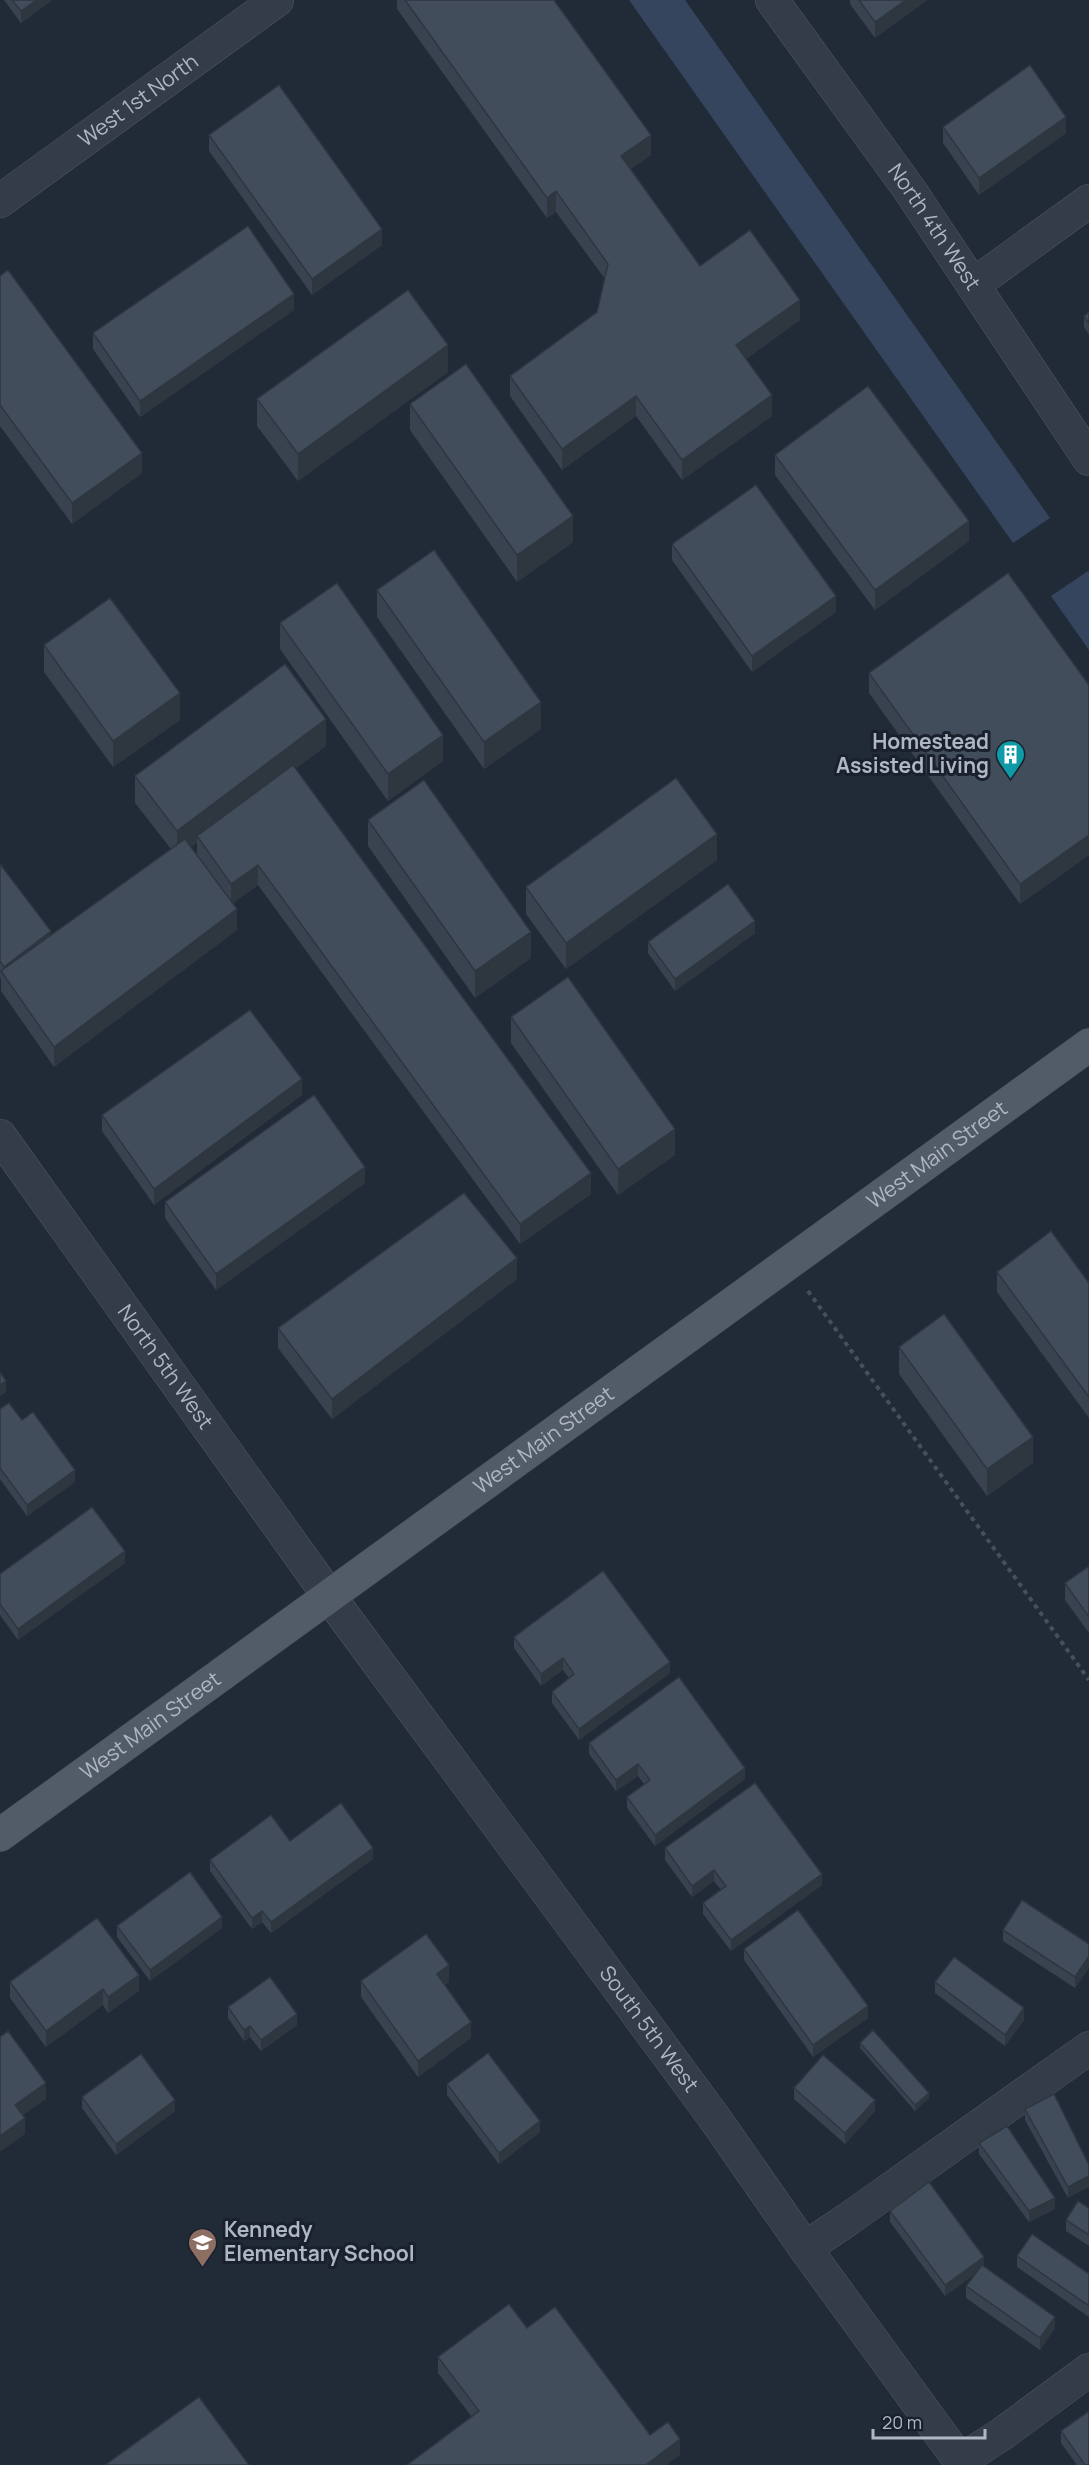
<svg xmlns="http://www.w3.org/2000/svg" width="1089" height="2465" font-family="Manrope,sans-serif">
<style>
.water{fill:#35455e}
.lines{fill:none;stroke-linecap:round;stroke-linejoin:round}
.minor-casing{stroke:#4f5762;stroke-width:34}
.tertiary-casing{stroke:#4f5762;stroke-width:34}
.primary-casing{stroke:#3e4551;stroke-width:34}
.path{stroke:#405356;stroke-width:4;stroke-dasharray:4.5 4.5;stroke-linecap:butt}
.minor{stroke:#343c48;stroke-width:33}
.tertiary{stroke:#343c48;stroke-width:33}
.primary{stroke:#525b68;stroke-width:33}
.wall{fill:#39424f;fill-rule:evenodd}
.shaded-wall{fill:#2e3640}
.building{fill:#424d5c;stroke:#2e3640;stroke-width:1.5}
.labels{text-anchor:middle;stroke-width:6;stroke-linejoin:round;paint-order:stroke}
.street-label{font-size:21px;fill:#afb7c4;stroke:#1a212c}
.poi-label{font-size:21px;font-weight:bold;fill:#afb7c4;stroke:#1a212c;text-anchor:end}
</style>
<rect width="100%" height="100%" fill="#212a37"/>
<g class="water">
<path d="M629,0H685L1050,518L1013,543Z"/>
<path d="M1088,571L1089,572V650L1051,596Z"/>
</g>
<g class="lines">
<defs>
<g id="minor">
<path id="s1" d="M772,0L909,189L1089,459"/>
<path id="s2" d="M0,201L277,0"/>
<path d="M973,285L1089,201"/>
<path d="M805,2248L847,2220L1089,2048"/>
<path d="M960,2461L1002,2434L1089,2370"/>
</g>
<g id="tertiary">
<path id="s3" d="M0,1136L329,1596L713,2116L805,2248L963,2465"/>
</g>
<g id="primary">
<path id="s4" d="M0,1835L1089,1045"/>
</g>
</defs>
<use href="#minor" class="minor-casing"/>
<use href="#tertiary" class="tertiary-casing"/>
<use href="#primary" class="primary-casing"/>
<path class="path" d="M808,1291L1089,1680"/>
<use href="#minor" class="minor"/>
<use href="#tertiary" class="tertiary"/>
<use href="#primary" class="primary"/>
</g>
<g class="wall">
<path d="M4,0H52L21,23Z"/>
<path d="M397,0H554L651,155L631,169L700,266L800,320L746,359L772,416L682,480L636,416L562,470L510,396V376L597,312L605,279L556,212L547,218L397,9Z"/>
<path d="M850,0H927L875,38L850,4Z"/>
<path d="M943,127L1066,133L979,195L943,143Z"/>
<path d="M209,135L382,245L312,295L209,151Z"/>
<path d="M0,276L142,473L72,524L0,426Z"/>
<path d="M294,310L140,417L93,349V333Z"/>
<path d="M1089,312V335L1084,327V316Z"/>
<path d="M448,372L298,481L257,426V399Z"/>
<path d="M410,404L573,542L517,582L410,430Z"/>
<path d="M775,455L969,541L875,610L775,475Z"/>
<path d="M672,544L836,612L752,672L672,560Z"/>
<path d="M377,590L541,729L484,769L377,617Z"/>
<path d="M280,623L443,761L388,801L280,649Z"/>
<path d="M44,645L180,720L113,767L44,672Z"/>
<path d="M869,673L1089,685V855L1020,904L869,693Z"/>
<path d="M326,746L296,768L591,1194L520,1244L258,885L233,903L237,930L54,1067L1,991V979L0,977V864L51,935L171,849L135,803V776ZM197,843V854L191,847Z"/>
<path d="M368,820L531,958L475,998L368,846Z"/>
<path d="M717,860L566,969L526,914V887Z"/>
<path d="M755,933L675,991L648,953V942Z"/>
<path d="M511,1017L675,1155L618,1195L511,1043Z"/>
<path d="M302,1095L154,1205L102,1131V1115Z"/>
<path d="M365,1183L216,1290L165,1218V1202Z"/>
<path d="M997,1272L1089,1283V1418L997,1292Z"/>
<path d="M517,1279L332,1419L278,1348V1328Z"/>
<path d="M899,1347L1033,1463L987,1496L899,1374Z"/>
<path d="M0,1409L22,1420L75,1482L27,1516L0,1479Z"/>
<path d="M125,1563L18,1640L0,1615V1574Z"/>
<path d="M1089,1566V1633L1065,1600V1583Z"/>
<path d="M514,1637L670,1673L579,1740L552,1703V1692L569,1678L563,1670L541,1686L514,1648Z"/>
<path d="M589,1743L745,1779L655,1846L627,1808V1797L644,1784L638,1776L616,1791L589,1754Z"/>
<path d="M290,1841L373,1859L271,1933L262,1922L252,1929L210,1871V1860Z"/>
<path d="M665,1848L822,1885L731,1951L703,1914V1903L721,1890L714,1881L692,1897L665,1860Z"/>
<path d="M117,1926L222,1928L150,1981L117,1937Z"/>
<path d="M1003,1930L1089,1944V1968L1075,1988L1003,1941Z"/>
<path d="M744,1949L868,2018L813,2057L744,1960Z"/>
<path d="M361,1981L449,1982L445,1985L471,2038L418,2077L361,1997Z"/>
<path d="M10,1982L139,1991L108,2013L103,2005L46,2047L10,1998Z"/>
<path d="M935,1982L1024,2020L1005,2046L935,1993Z"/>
<path d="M228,2007L297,2025L261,2051L250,2037L244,2041L228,2018Z"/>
<path d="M860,2043L929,2098L915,2111L860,2048Z"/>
<path d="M447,2084L540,2132L499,2164L447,2095Z"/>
<path d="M794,2088L875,2111L845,2144L794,2099Z"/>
<path d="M82,2097L175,2111L116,2155L82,2108Z"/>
<path d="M1025,2109L1089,2165L1068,2198L1025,2120Z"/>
<path d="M979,2143L1055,2209L1029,2222L979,2154Z"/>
<path d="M1089,2208V2246L1066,2231V2220Z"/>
<path d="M890,2211L984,2266L1055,2328L1040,2350L966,2298V2286L975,2274L945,2296L890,2222Z"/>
<path d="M1017,2256L1089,2274V2317L1017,2267Z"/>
<path d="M527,2328L650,2435L680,2455L472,2417L438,2373V2357Z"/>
<path d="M1061,2431L1089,2465H1077L1061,2443Z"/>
</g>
<g class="shaded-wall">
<path d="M37,0H52L21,23V11Z"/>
<path d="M906,0H927L875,38V22Z"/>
<path d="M1066,117V133L979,195V178Z"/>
<path d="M651,135V155L621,176V156Z"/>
<path d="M556,191V212L547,218V198Z"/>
<path d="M382,229V245L312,295V279Z"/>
<path d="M294,294V310L140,417V401Z"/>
<path d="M800,300V320L736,366V345Z"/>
<path d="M448,345V372L298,481V454Z"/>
<path d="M772,395V416L682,480V460Z"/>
<path d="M636,396V416L562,470V449Z"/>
<path d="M142,453V473L72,524V503Z"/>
<path d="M573,516V542L517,582V555Z"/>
<path d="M969,521V541L875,610V590Z"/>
<path d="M836,596V612L752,672V656Z"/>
<path d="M180,693V720L113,767V741Z"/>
<path d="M541,702V729L484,769V742Z"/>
<path d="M326,719V746L200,840L197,836V843L177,857V831Z"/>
<path d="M443,735V761L388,801V774Z"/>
<path d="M717,834V860L566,969V943Z"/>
<path d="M1089,835V855L1020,904V884Z"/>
<path d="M258,865V885L231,904V884Z"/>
<path d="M237,909V930L54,1067V1047Z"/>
<path d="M755,921V933L675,991V979Z"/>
<path d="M51,931V947L4,975V967Z"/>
<path d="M531,932V958L475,998V971Z"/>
<path d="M302,1079V1095L154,1205V1189Z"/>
<path d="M675,1129V1155L618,1195V1169Z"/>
<path d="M365,1167V1183L216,1290V1274Z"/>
<path d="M591,1173V1194L520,1244V1224Z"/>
<path d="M517,1258V1279L332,1419V1399Z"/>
<path d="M6,1381V1392L0,1396V1385Z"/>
<path d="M1033,1437V1463L987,1496V1469Z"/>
<path d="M75,1470V1482L27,1516V1505Z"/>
<path d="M125,1551V1563L18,1640V1629Z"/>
<path d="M563,1658V1670L541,1686V1674Z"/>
<path d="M670,1662V1673L579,1740V1729Z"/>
<path d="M638,1764V1776L616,1791V1780Z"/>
<path d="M745,1768V1779L655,1846V1835Z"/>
<path d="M373,1848V1859L271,1933V1922Z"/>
<path d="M714,1870V1881L692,1897V1886Z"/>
<path d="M822,1874V1885L731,1951V1940Z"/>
<path d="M262,1911V1922L252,1929V1918Z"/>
<path d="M222,1917V1928L150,1981V1970Z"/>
<path d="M1089,1956V1968L1075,1988V1977Z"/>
<path d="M449,1965V1982L437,1990V1974Z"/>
<path d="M139,1975V1991L108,2013V1997Z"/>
<path d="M103,1989V2005L46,2047V2031Z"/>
<path d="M868,2006V2018L813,2057V2045Z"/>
<path d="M1024,2008V2020L1005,2046V2035Z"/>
<path d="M297,2014V2025L261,2051V2040Z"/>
<path d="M471,2022V2038L418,2077V2061Z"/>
<path d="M250,2026V2037L244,2041V2030Z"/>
<path d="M46,2083V2099L15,2121V2105Z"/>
<path d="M929,2093V2098L915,2111V2105Z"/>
<path d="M175,2100V2111L116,2155V2144Z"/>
<path d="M875,2100V2111L845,2144V2133Z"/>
<path d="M25,2118V2134L0,2152V2136Z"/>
<path d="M540,2121V2132L499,2164V2153Z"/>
<path d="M1089,2176V2187L1068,2198V2187Z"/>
<path d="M1055,2198V2209L1029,2222V2211Z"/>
<path d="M984,2257V2268L945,2296V2285Z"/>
<path d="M1055,2317V2328L1040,2350V2338Z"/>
<path d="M680,2439V2455L667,2465H646Z"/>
</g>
<g class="building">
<path d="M12,0H37L21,11Z"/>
<path d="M405,0H554L651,135L621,156L700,266L750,230L800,300L736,345L772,395L682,460L636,396L562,449L510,376L597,312L608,264L556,191L547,198Z"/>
<path d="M859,0H906L875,22Z"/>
<path d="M1030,65L1066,117L979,178L943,127Z"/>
<path d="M279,85L382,229L312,279L209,135Z"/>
<path d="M248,226L294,294L140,401L93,333Z"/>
<path d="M8,270L142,453L72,503L0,405V276Z"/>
<path d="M408,290L448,345L298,454L257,399Z"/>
<path d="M1089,312V323L1084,316Z"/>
<path d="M466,364L573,516L517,555L410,404Z"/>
<path d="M868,386L969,521L875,590L775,455Z"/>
<path d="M756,485L836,596L752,656L672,544Z"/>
<path d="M434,550L541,702L484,742L377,590Z"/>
<path d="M1008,573L1089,685V835L1020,884L869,673Z"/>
<path d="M337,583L443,735L388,774L280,623Z"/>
<path d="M110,598L180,693L113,741L44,645Z"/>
<path d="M285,664L326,719L177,831L135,776Z"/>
<path d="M293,765L591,1173L520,1224L258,865L231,884L197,836Z"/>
<path d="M676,778L717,834L566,943L526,887Z"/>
<path d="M424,780L531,932L475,971L368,820Z"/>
<path d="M185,839L237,909L54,1047L1,971Z"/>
<path d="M0,864L51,931L4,967L0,961Z"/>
<path d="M728,884L755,921L675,979L648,942Z"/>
<path d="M568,977L675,1129L618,1169L511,1017Z"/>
<path d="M250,1010L302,1079L154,1189L102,1115Z"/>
<path d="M314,1095L365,1167L216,1274L165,1202Z"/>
<path d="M464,1193L517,1258L332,1399L278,1328Z"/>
<path d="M1051,1231L1089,1283V1397L997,1272Z"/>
<path d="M944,1314L1033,1437L987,1469L899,1347Z"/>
<path d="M0,1372L6,1381L0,1385Z"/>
<path d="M9,1403L22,1420L33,1412L75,1470L27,1505L0,1468V1409Z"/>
<path d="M92,1507L125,1551L18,1629L0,1604V1574Z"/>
<path d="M1089,1566V1617L1065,1583Z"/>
<path d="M603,1571L670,1662L579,1729L552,1692L574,1674L563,1658L541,1674L514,1637Z"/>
<path d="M679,1677L745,1768L655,1835L627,1797L650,1780L638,1764L616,1780L589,1743Z"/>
<path d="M755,1783L822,1874L731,1940L703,1903L726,1886L714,1870L692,1886L665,1848Z"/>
<path d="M341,1803L373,1848L271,1922L262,1911L252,1918L210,1860L271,1815L290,1841Z"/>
<path d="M190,1872L222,1917L150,1970L117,1926Z"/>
<path d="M1022,1900L1089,1944V1956L1075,1977L1003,1930Z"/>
<path d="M798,1910L868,2006L813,2045L744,1949Z"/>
<path d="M97,1918L139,1975L108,1997L103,1989L46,2031L10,1982Z"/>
<path d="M426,1934L449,1965L437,1974L471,2022L418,2061L361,1981Z"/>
<path d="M954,1957L1024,2008L1005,2035L935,1982Z"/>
<path d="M270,1977L297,2014L261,2040L250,2026L244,2030L228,2007Z"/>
<path d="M873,2030L929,2093L915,2105L860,2043Z"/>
<path d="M8,2031L46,2083L15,2105L25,2118L0,2136V2037Z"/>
<path d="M488,2053L540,2121L499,2153L447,2084Z"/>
<path d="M141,2054L175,2100L116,2144L82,2097Z"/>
<path d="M823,2055L875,2100L845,2133L794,2088Z"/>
<path d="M1054,2094L1089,2165V2176L1068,2187L1025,2109Z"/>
<path d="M1007,2126L1055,2198L1029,2211L979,2143Z"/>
<path d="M929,2182L984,2257L945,2285L890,2211Z"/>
<path d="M1078,2201L1089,2208V2235L1066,2220Z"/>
<path d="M1032,2234L1089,2274V2306L1017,2256Z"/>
<path d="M982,2265L1055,2317L1040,2338L966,2286Z"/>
<path d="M509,2304L527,2328L555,2307L650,2435L668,2422L680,2439L646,2465H407L479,2411L438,2357Z"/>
<path d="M199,2397L249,2465H105Z"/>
<path d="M1089,2411V2465H1085L1061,2431Z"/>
</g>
<defs>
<symbol id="building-pin" viewBox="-11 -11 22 30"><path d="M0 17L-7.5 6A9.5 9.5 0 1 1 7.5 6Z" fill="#0f9aa8" stroke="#1a212c"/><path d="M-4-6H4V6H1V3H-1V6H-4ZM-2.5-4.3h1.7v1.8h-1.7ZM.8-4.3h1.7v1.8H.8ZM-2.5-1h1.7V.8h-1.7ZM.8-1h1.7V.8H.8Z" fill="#fff"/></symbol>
<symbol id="school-pin" viewBox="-11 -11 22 30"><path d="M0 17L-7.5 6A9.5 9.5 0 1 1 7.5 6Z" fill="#8d6e63" stroke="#1a212c"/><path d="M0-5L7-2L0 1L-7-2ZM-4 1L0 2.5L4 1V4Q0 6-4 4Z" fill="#fff"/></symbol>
</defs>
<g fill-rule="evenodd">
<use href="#building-pin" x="994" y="738" width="33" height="45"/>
<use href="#school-pin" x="186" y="2226" width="33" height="45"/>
</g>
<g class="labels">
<g class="street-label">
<text dy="7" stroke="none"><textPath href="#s2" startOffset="171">West 1st North</textPath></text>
<text dy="7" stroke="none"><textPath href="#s1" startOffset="279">North 4th West</textPath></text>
<text dy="7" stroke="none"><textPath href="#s4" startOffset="1158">West Main Street</textPath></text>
<text dy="7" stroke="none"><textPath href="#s3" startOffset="284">North 5th West</textPath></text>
<text dy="7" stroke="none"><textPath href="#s4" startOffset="672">West Main Street</textPath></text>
<text dy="7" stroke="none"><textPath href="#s4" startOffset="186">West Main Street</textPath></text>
<text dy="7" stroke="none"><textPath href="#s3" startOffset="1104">South 5th West</textPath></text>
</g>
<g class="poi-label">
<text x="989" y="749">Homestead<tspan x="989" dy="24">Assisted Living</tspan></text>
<text x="224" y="2237" text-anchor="start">Kennedy<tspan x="224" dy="24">Elementary School</tspan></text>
</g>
</g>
<path d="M873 2429v9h112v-9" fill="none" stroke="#afb7c4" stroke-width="3"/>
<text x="882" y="2429" font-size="18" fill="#afb7c4" stroke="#1a212c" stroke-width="4.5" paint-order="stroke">20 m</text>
</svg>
